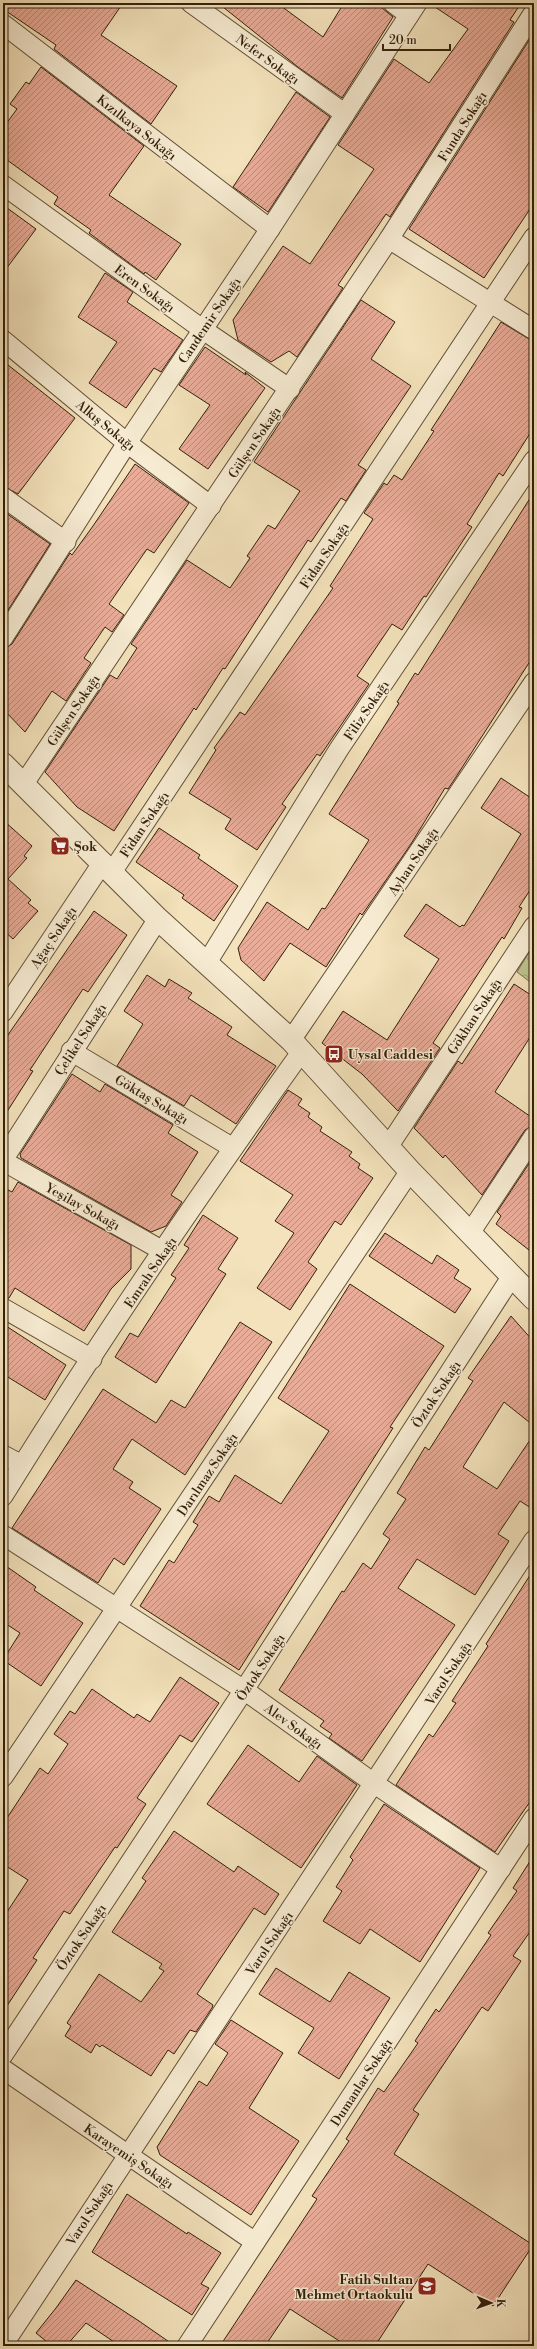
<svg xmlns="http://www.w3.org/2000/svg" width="537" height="2349" font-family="'Libre Bodoni',serif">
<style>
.park{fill:url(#park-crowns);stroke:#78724d}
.building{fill:url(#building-hatch);stroke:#33200c}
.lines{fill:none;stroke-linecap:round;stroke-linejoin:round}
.minor-casing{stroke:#635038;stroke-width:21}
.tertiary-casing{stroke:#635038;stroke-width:24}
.minor{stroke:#f7ecd3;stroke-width:19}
.tertiary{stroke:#f7ecd3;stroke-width:22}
.labels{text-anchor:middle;stroke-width:3;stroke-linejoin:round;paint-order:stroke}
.street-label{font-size:13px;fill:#33200c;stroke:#f7ecd3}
.poi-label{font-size:13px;font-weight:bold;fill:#33200c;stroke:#f7ecd3;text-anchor:start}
</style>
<defs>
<pattern id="park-crowns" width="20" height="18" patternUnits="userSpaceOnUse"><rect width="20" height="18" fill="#bdc38e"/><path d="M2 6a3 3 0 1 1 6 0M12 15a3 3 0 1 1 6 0" fill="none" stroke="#a3a779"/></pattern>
<pattern id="building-hatch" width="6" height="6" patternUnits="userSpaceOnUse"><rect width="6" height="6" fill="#e9ac99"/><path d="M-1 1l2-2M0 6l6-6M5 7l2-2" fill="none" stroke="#bd8c7b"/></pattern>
</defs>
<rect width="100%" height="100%" fill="#f3e2bb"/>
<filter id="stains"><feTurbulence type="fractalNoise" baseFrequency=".005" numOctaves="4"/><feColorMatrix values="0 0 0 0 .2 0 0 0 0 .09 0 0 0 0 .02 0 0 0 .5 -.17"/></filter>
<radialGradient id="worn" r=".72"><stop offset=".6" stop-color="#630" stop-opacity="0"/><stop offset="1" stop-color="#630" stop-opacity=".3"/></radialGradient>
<path class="park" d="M534,944V985L517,972Z"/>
<g class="building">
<path d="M3,3H123L101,35L177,86L151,124L54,49L56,45L3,9Z"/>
<path d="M218,3H277L323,37L344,3H376L393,17L342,98L298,67Z"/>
<path d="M429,3H521L510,20L514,22L390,217L386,214L338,285L343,288L297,357L289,351L271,362L238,340L233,320L283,246L310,264L374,169L338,145L394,59L429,83L468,29Z"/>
<path d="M533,34L534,203L484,278L409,229Z"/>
<path d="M41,67L144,146L109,195L181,244L156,280L145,272L144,274L89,233L91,230L54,204L58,197L3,157V128L17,109L10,104L26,82L29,84Z"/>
<path d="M296,92L330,117L268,212L233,187Z"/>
<path d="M3,205L36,229L3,273Z"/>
<path d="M105,273L133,292L127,302L183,340L161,372L154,368L126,408L89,383L117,342L78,317Z"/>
<path d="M361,300L395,322L371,359L411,386L358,465L366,470L346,501L341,498L311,542L308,540L225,669L223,668L196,710L194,708L114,831L77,807L45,772L110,675L117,679L137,648L131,644L187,560L230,588L250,558L247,556L268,525L275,529L300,491L254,462Z"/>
<path d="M501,322L534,342V427L503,476L499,473L467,524L472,527L426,597L424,596L402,630L392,624L357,676L369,684L320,756L317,754L282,804L286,807L257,850L225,829L231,819L189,793L216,750L214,748L240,712L245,715L333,588L330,586L373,519L364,513L384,483L387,485L394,475L402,480L434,431L431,430Z"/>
<path d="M205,347L246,375L245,372L265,388L208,469L179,449L210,405L179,385Z"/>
<path d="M3,361L75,418L18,494L3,486Z"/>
<path d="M135,464L189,503L154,553L147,549L109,604L124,615L112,632L105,627L84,658L91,663L66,701L52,691L25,732L3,709V649L12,644L70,553L72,555L93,526Z"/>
<path d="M534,492V655L456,777L448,789L445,788L411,844L362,915L360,913L326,967L290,943L264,981L241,960L238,948L267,902L308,930L322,908L325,909L369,840L329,814L399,703L397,702L415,673L418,675Z"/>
<path d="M3,511L50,544L3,618Z"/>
<path d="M501,778L534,800V884L519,907L522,908L504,939L502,937L433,1043L440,1048L398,1111L362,1074L322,1043L343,1011L387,1040L439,959L404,936L426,904L460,927L462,925L464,926L521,834L481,808Z"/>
<path d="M3,820L32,846L24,856L27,858L8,879L31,900L28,903L38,911L13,939L3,930Z"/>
<path d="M159,828L200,855L198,858L238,886L214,921L182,898L184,895L136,862Z"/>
<path d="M94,911L127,935L88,992L83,989L30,1070L33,1071L3,1118V1042Z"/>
<path d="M147,975L165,987L169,979L192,993L188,998L232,1027L227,1035L276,1066L236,1124L191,1095L184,1106L117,1066L143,1024L124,1011Z"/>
<path d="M514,984L534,997V1031L495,1092L534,1119V1125L525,1130L482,1195L445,1155L443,1158L414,1128L458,1061L462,1064Z"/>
<path d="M72,1074L100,1092L105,1084L173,1125L168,1133L198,1152L171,1195L182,1202L166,1226L151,1232L21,1158L20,1154Z"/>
<path d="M288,1090L302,1099L298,1105L310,1113L308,1117L322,1127L320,1131L352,1152L349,1156L360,1164L358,1168L373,1178L341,1225L335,1221L308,1262L317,1269L290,1310L257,1288L294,1233L275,1221L293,1195L240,1161Z"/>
<path d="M534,1156V1254L496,1224L501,1216L497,1212Z"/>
<path d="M18,1182L131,1245V1269L111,1289L84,1331L15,1288L9,1298L3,1297V1187L12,1192Z"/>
<path d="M203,1215L238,1238L218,1269L226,1274L156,1383L115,1357L130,1333L138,1337L176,1278L171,1275L189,1248L184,1245Z"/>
<path d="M385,1233L432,1264L437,1255L459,1270L454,1278L471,1289L455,1313L369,1256Z"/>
<path d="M350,1284L444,1346L390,1427L393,1428L239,1670L140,1606L169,1560L174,1563L198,1525L193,1522L209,1496L219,1502L235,1475L281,1504L329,1431L278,1398Z"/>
<path d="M511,1316L534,1342V1426L504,1402L463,1467L497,1489L534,1434V1510L520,1501L498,1534L509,1541L475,1595L417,1559L398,1588L455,1625L362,1761L329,1738L332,1734L320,1726L324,1721L279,1690L342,1591L344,1592L363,1563L371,1569L390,1539L383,1534L406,1499L397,1493L425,1447L429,1450L473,1381L468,1378Z"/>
<path d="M240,1322L272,1342L185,1475L132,1439L113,1469L133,1482L129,1488L161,1509L124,1565L114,1558L98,1583L12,1528L103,1389L156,1423L171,1400L185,1408Z"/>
<path d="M3,1324L66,1365L45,1400L3,1374Z"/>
<path d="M3,1564L36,1587L34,1590L83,1623L41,1686L3,1660L20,1633L3,1622Z"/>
<path d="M534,1569V1796L495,1852L396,1785L429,1734L433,1737L456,1703L452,1701L488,1646L486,1644Z"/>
<path d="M180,1677L219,1703L192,1742L180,1735L137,1798L146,1804L117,1848L115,1847L70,1914L64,1911L33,1958L37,1960L3,2012V1918L28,1880L3,1864V1824L40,1768L48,1774L68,1744L54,1734L70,1711L75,1714L92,1689L134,1718L137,1714L150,1722Z"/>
<path d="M248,1745L299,1782L317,1756L357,1785L301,1868L207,1804Z"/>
<path d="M384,1804L480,1868L420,1962L370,1929L360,1944L323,1921L342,1891L336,1887L353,1860L350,1857Z"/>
<path d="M174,1831L234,1872L238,1866L279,1894L265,1915L254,1908L197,1994L213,2005L212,2008L196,2032L190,2030L174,2054L168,2050L151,2076L102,2045L100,2047L96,2044L91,2053L65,2036L71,2026L67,2023L99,1974L141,2002L164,1971L159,1968L162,1964L112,1932L146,1881L142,1878Z"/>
<path d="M534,1855V1926L513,1956L521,1961L488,2011L482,2007L413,2110L419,2114L394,2154L533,2245L493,2306L428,2264L375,2346H347L290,2309L265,2346H220L317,2199L312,2196L349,2141L346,2139L378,2088L384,2092L418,2043L415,2041L436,2009L439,2012L491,1935L488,1933L517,1891L513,1888Z"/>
<path d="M276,1968L330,2002L349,1972L390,1998L339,2079L298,2053L314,2028L259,1994Z"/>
<path d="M231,2020L283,2053L249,2108L299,2141L251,2215L160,2155L157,2147L199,2081L207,2086L228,2053L215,2044Z"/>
<path d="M127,2194L187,2234L188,2232L221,2253L201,2284L209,2288L192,2315L92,2252Z"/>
<path d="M76,2280L139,2321L175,2346H120L86,2323L66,2346H52L36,2333L56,2308Z"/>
</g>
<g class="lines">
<defs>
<g id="minor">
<path d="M191,3L345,114"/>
<path d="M393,3L409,15"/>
<path d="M3,24L270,229"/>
<path d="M3,185L202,329L290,389"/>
<path d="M389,239L534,12"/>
<path d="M3,340L127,443L211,506"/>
<path d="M3,497L66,542"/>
<path d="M3,638L127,443L270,229L417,3"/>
<path d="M23,785L389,239L534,330"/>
<path d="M112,872L534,237"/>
<path d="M206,964L339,749L534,460"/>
<path d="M3,1012L103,862"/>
<path d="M291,1040L534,682"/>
<path d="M71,1051L233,1148"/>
<path d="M388,1147L534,926"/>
<path d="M3,1160L158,919"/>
<path d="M3,1161L163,1251"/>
<path d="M470,1233L534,1136"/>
<path d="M3,1308L92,1359"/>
<path d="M3,1455L22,1465"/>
<path d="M3,1496C97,1344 198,1196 302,1051"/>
<path d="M3,1535L244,1690L375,1784L501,1869"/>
<path d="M3,1777L410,1171"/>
<path d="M3,2055L244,1690L512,1276"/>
<path d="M3,2069L255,2242"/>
<path d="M3,2345L534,1540"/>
<path d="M187,2346L534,1818"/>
</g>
<path id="tertiary" d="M3,764L158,919L291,1040L410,1171L534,1299"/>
</defs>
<use href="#minor" class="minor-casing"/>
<use href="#tertiary" class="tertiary-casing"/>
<use href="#minor" class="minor"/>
<use href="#tertiary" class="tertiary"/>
</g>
<defs>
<symbol id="supermarket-square" viewBox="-11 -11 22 22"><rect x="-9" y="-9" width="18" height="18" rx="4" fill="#8f2418" stroke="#f7ecd3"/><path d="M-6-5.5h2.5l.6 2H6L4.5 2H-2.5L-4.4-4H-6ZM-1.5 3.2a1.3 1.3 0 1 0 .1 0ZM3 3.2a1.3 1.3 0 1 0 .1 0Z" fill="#fff"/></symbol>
<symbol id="bus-square" viewBox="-11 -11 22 22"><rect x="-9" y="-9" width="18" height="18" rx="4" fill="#8f2418" stroke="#f7ecd3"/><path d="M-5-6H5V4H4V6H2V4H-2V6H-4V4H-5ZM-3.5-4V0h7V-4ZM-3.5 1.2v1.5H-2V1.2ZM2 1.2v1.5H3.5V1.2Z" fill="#fff"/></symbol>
<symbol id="school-square" viewBox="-11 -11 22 22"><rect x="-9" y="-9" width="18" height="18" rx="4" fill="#8f2418" stroke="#f7ecd3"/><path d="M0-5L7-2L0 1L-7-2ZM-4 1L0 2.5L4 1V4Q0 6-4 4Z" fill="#fff"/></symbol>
</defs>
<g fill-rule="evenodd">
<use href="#supermarket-square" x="49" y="835" width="22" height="22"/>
<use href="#bus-square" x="323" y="1043" width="22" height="22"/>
<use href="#school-square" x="416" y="2275" width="22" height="22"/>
</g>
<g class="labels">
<g class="street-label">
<text transform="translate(268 59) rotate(36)" y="5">Nefer Sokağı</text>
<text transform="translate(462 126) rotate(-58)" y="5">Funda Sokağı</text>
<text transform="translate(137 127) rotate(38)" y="5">Kızılkaya Sokağı</text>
<text transform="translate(145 288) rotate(36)" y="5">Eren Sokağı</text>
<text transform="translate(209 320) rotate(-56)" y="5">Candemir Sokağı</text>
<text transform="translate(106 425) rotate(39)" y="5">Alkış Sokağı</text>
<text transform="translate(254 442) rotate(-56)" y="5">Gülşen Sokağı</text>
<text transform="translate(324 555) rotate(-56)" y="5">Fidan Sokağı</text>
<text transform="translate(73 710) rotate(-56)" y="5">Gülşen Sokağı</text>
<text transform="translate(366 710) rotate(-56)" y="5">Filiz Sokağı</text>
<text transform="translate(144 824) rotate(-56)" y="5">Fidan Sokağı</text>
<text transform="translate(413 861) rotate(-56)" y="5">Ayhan Sokağı</text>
<text transform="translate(53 937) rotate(-56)" y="5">Ağaç Sokağı</text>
<text transform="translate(474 1016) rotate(-57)" y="5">Gökhan Sokağı</text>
<text transform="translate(80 1039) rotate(-57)" y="5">Çelikel Sokağı</text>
<text transform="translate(152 1099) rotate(31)" y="5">Göktaş Sokağı</text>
<text transform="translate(83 1206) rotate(29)" y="5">Yeşilay Sokağı</text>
<text transform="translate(150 1272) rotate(-56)" y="5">Emrah Sokağı</text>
<text transform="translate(436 1394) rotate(-57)" y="5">Öztok Sokağı</text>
<text transform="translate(207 1474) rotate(-56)" y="5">Darılmaz Sokağı</text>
<text transform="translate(260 1667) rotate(-57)" y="5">Öztok Sokağı</text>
<text transform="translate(448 1673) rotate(-57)" y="5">Varol Sokağı</text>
<text transform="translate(294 1726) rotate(36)" y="5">Alev Sokağı</text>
<text transform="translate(81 1937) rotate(-56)" y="5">Öztok Sokağı</text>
<text transform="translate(269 1943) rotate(-56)" y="5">Varol Sokağı</text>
<text transform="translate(361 2082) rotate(-57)" y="5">Dumanlar Sokağı</text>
<text transform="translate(129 2156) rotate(34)" y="5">Karayemiş Sokağı</text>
<text transform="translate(89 2213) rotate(-57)" y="5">Varol Sokağı</text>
</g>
<g class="poi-label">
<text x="74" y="851">Şok</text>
<text x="348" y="1059">Uysal Caddesi</text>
<text x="413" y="2284" text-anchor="end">Fatih Sultan<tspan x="413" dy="15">Mehmet Ortaokulu</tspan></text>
</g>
</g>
<rect width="537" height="2349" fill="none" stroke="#f3e2bb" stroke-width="16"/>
<rect x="4" y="4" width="529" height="2341" fill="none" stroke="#33200c" stroke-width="2"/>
<rect x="8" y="8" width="521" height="2333" fill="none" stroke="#33200c"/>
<g transform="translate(491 2303) rotate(92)" stroke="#f7ecd3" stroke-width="3" paint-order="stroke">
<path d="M0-3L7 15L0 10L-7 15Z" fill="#33200c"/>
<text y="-6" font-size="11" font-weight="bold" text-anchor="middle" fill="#33200c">K</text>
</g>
<path d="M383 44v6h67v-6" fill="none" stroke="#33200c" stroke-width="2"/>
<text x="389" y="44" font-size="12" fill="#33200c" stroke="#f7ecd3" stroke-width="3" paint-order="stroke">20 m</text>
<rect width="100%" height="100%" filter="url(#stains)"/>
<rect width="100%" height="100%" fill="url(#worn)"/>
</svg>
